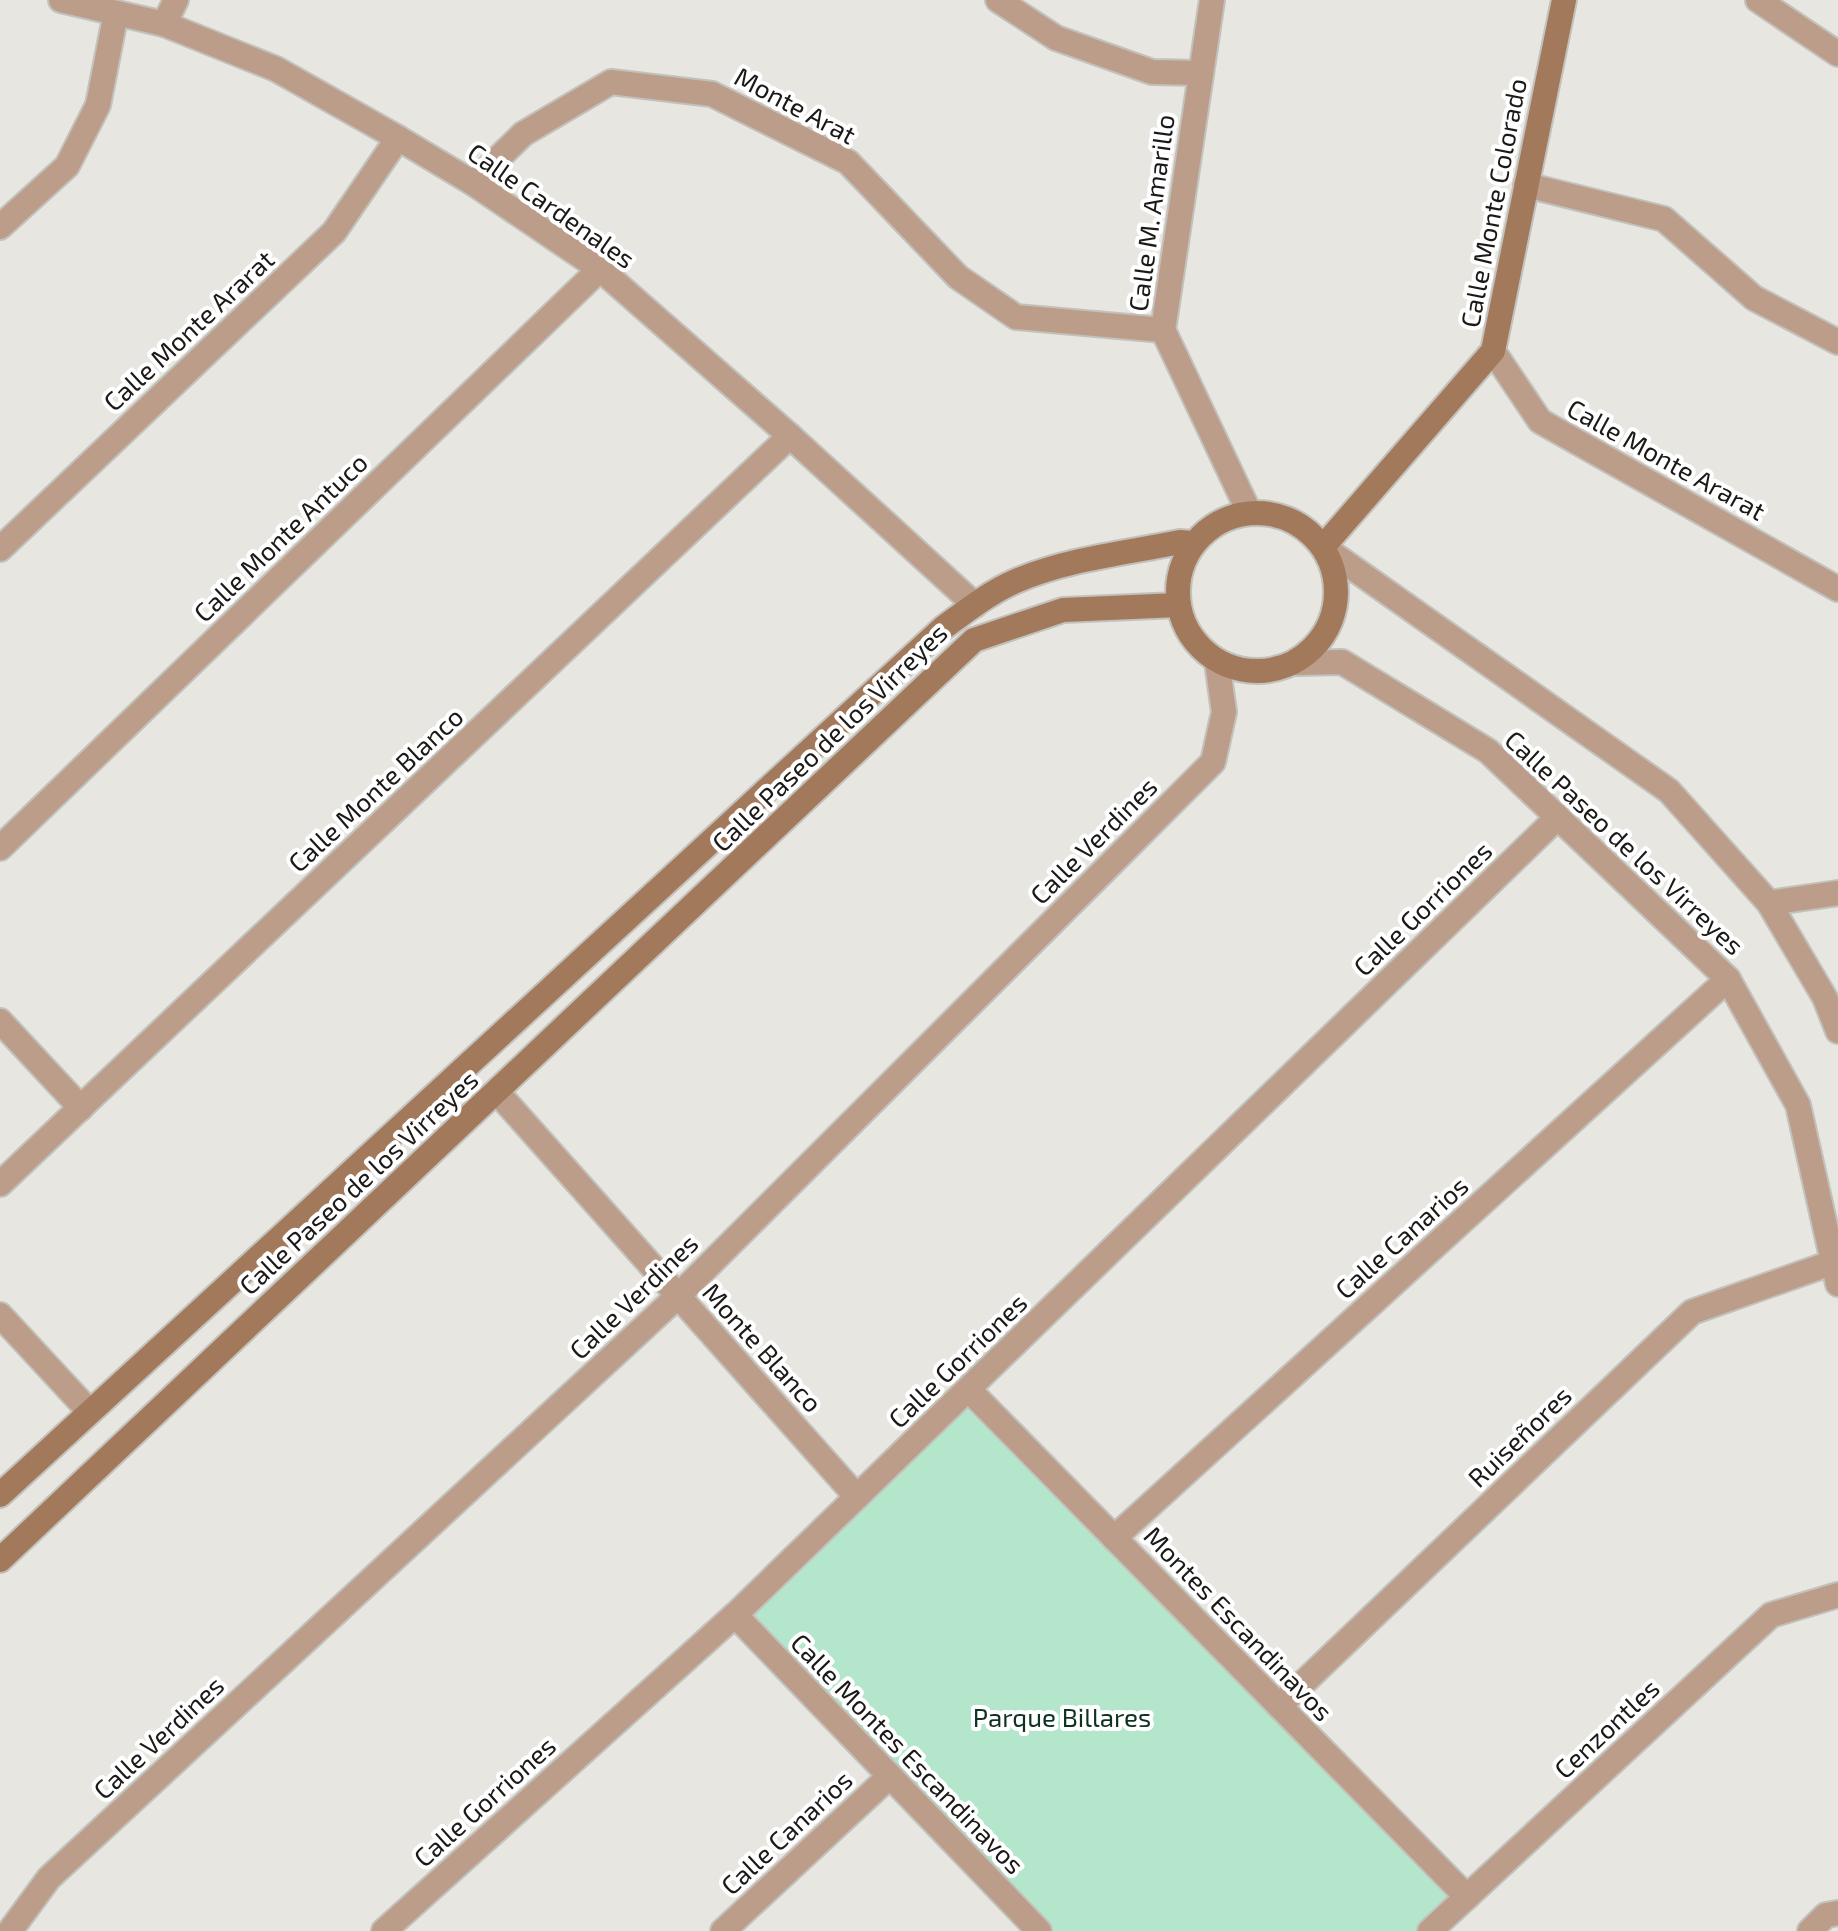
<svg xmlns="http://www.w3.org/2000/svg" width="1838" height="1931" font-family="'Exo 2',sans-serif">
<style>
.green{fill:#b4e6cb}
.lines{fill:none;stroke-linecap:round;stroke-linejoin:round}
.street-casing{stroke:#c3c1bc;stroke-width:28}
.secondary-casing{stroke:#c3c1bc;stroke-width:28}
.street{stroke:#bb9d8a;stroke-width:24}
.secondary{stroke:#a3795c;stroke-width:24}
.labels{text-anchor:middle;stroke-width:8;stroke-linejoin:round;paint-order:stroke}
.street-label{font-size:26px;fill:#1a1917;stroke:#fff}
.park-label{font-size:26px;fill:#0e3323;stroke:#fff}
</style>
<rect width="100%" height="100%" fill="#e8e6e0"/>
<path class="green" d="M969,1390L1467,1897L1430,1931H1039L735,1615Z"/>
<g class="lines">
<defs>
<g id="street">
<path d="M61,0L164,24L276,69L398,138L473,183L600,269L790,436L975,605"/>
<path d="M998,0L1056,38L1152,72L1201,73"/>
<path d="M1212,0L1163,330L1249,512"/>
<path d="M1758,0L1838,54"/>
<path d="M164,24L176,0"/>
<path d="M473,183L523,134L611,82L712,94L848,162L958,277L1016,317L1163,330"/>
<path d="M1526,185L1664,219L1754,298L1838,342"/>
<path d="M0,227L67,166L98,105L116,13"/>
<path d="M1493,351L1540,421L1838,589"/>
<path d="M1323,547L1669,791L1769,903L1825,998L1838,1031"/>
<path d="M0,549L334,232L398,138"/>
<path d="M1295,663L1342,662L1488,751L1728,979L1798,1105L1838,1284"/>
<path d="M0,848L600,269"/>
<path d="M1769,903L1838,893"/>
<path d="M0,1021L81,1108"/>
<path d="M497,1092L857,1497"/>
<path d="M0,1184L790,436"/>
<path d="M0,1315L89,1411"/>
<path d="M969,1390L1467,1897"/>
<path d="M1114,1538L1728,979"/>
<path d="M735,1615L1039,1931"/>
<path d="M1279,1706L1692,1312L1834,1262"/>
<path d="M10,1931L49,1878L678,1296L1213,762L1224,712L1217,662"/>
<path d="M384,1931L735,1615L1558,817"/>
<path d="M723,1931L890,1776"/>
<path d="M1430,1931L1771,1615L1838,1595"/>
<path d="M1810,1931L1826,1915L1838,1913"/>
</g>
<g id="secondary">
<circle cx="1257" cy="592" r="79"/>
<path d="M1323,547L1493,351L1564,0"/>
<path d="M0,1495L943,628C966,611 990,592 1016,581C1067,559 1126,553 1180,542L1193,543"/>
<path d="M0,1560L974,640L1063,610L1178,605"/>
</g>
</defs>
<use href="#street" class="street-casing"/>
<use href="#secondary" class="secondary-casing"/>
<use href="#street" class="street"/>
<use href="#secondary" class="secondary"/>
</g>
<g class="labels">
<g class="street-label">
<text transform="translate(795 106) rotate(28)" y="9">Monte Arat</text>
<text transform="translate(1494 203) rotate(-79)" y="9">Calle Monte Colorado</text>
<text transform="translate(551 206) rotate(35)" y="9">Calle Cardenales</text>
<text transform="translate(1152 213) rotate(-82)" y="9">Calle M. Amarillo</text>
<text transform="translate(189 331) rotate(-43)" y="9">Calle Monte Ararat</text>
<text transform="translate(1666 460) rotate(29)" y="9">Calle Monte Ararat</text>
<text transform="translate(281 538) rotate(-44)" y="9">Calle Monte Antuco</text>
<text transform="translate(830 738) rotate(-44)" y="9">Calle Paseo de los Virreyes</text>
<text transform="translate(376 790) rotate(-43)" y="9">Calle Monte Blanco</text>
<text transform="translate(1094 841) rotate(-45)" y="9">Calle Verdines</text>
<text transform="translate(1624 843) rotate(43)" y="9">Calle Paseo de los Virreyes</text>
<text transform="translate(1423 909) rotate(-44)" y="9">Calle Gorriones</text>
<text transform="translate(359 1183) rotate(-43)" y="9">Calle Paseo de los Virreyes</text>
<text transform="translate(1402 1238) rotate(-42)" y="9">Calle Canarios</text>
<text transform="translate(634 1297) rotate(-44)" y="9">Calle Verdines</text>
<text transform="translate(762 1348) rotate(48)" y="9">Monte Blanco</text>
<text transform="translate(958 1361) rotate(-44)" y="9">Calle Gorriones</text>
<text transform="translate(1520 1437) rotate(-44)" y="9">Ruiseñores</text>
<text transform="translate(1238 1624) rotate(46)" y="9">Montes Escandinavos</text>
<text transform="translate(1607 1729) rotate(-43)" y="9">Cenzontles</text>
<text transform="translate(159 1738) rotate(-43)" y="9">Calle Verdines</text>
<text transform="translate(907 1754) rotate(46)" y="9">Calle Montes Escandinavos</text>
<text transform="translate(485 1802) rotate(-42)" y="9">Calle Gorriones</text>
<text transform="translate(787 1833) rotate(-43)" y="9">Calle Canarios</text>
</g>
<g class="park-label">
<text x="1062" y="1727">Parque Billares</text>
</g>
</g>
</svg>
